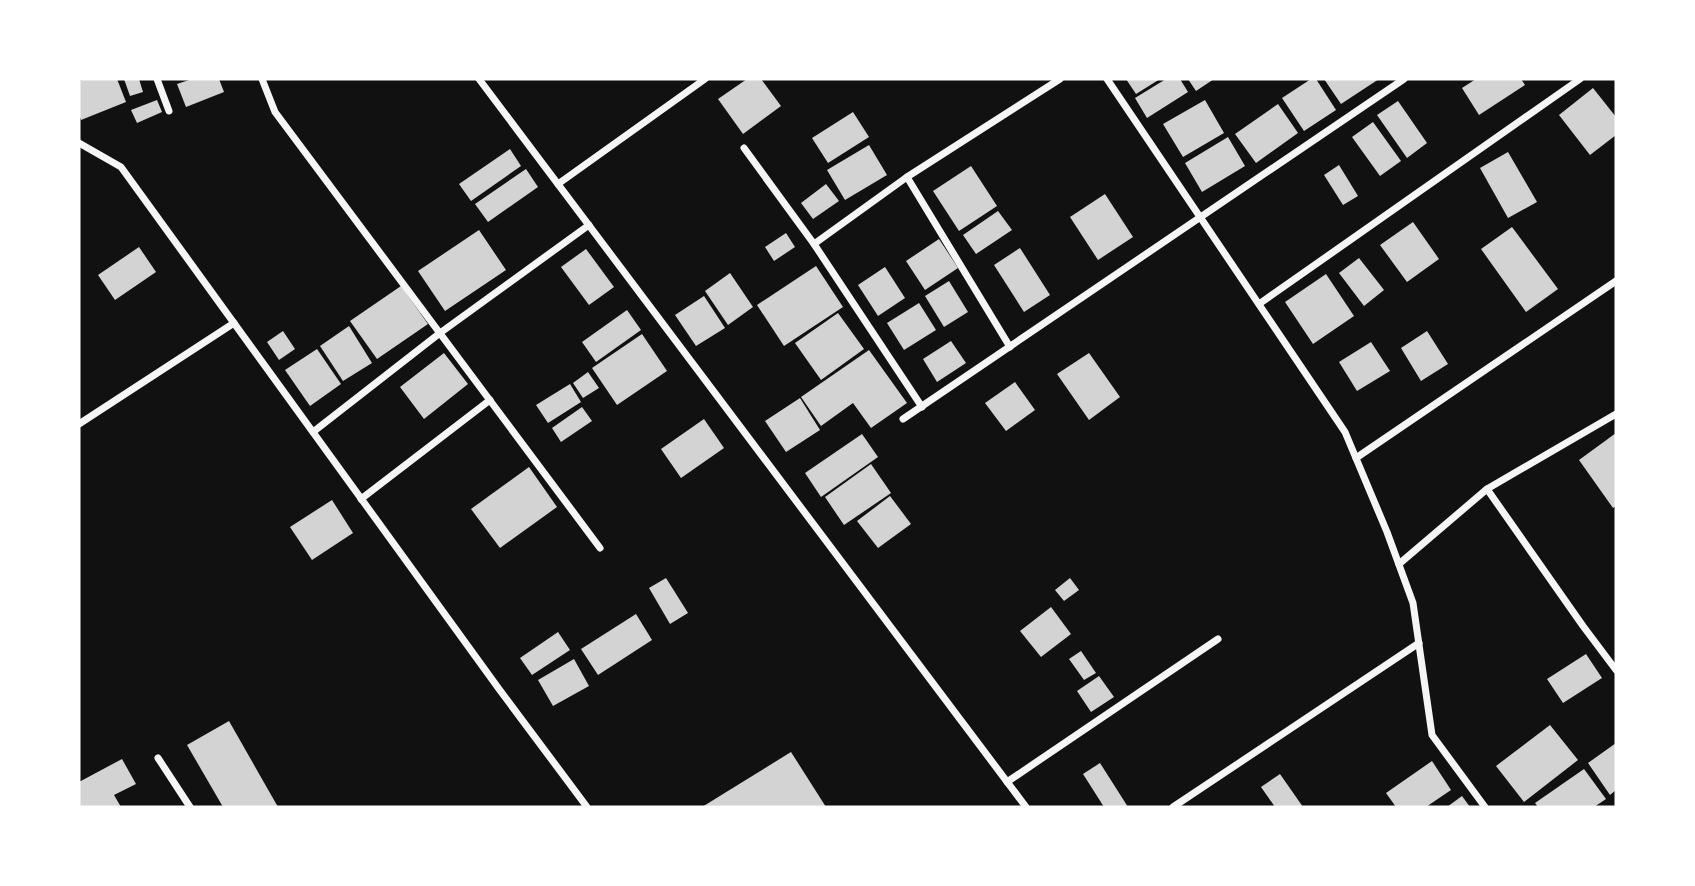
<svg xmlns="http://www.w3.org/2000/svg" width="1695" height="886" font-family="'Space Grotesk',sans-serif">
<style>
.building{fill:#d3d3d3}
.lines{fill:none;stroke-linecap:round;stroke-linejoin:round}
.minor{stroke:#f5f5f5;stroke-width:7}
</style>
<rect width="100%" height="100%" fill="#111"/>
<g class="building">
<path d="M84,79H117L126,102L81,120L79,114V81Z"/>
<path d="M124,79H139L143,92L130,96Z"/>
<path d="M192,79H219L224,92L186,107L177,84Z"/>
<path d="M747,79H761L781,106L743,134L718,99Z"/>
<path d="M1126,79H1160L1136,94Z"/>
<path d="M1166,79H1180L1188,92L1147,118L1135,98Z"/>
<path d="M1188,79H1214L1196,91Z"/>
<path d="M1311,79H1316L1336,110L1304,131L1282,98Z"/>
<path d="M1324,79H1379L1341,104Z"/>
<path d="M1476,79H1521L1525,85L1479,115L1462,88Z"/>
<path d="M1593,88L1616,117V135L1590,155L1559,115Z"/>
<path d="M157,100L162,112L137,123L131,110Z"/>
<path d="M1205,100L1224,133L1183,157L1163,124Z"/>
<path d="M1398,101L1427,143L1407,158L1377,115Z"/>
<path d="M1278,104L1298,133L1256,163L1235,134Z"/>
<path d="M853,112L869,137L828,163L812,138Z"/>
<path d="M1373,122L1401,161L1380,176L1352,137Z"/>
<path d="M1228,137L1245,166L1202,192L1185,163Z"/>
<path d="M869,145L887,175L845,200L827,170Z"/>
<path d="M510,149L521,166L471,201L459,184Z"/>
<path d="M1508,152L1537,202L1508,218L1480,168Z"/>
<path d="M1339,165L1358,196L1343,205L1324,175Z"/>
<path d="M971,166L997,206L959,231L933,191Z"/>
<path d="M526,169L538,187L488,222L475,204Z"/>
<path d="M826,184L839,201L813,219L801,203Z"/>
<path d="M1105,194L1133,237L1098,260L1070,217Z"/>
<path d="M998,211L1012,230L976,254L963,235Z"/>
<path d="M1413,222L1439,259L1407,282L1380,245Z"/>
<path d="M1512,227L1558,289L1526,312L1481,249Z"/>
<path d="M479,230L506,270L445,311L418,271Z"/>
<path d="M786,233L795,247L774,261L765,247Z"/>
<path d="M939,239L958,268L925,290L906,261Z"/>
<path d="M139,247L156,272L115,300L98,275Z"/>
<path d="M1020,248L1050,295L1024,312L994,265Z"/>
<path d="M586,249L614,287L589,305L561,267Z"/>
<path d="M1359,258L1384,290L1364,306L1339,273Z"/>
<path d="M816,266L843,307L784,346L757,305Z"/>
<path d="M885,267L905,298L878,316L858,285Z"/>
<path d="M730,273L753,307L728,325L705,291Z"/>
<path d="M1326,274L1354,316L1313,344L1285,302Z"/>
<path d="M949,281L968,312L944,327L925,296Z"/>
<path d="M401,286L428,324L377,359L350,321Z"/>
<path d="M704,296L725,328L696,346L675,315Z"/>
<path d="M919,303L936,330L904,350L887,323Z"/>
<path d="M627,310L641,330L596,362L582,342Z"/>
<path d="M838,313L864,349L821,380L795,343Z"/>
<path d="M349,326L372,363L343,381L320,346Z"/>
<path d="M283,331L295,349L279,360L267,342Z"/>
<path d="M1427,331L1448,364L1421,381L1401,348Z"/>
<path d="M642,334L667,371L617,405L592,368Z"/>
<path d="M951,341L966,363L937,382L923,359Z"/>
<path d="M1371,342L1390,371L1357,391L1339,362Z"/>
<path d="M317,349L341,384L310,406L285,370Z"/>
<path d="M869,350L907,403L871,428L853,403L821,426L801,397Z"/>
<path d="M444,353L468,384L424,419L400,387Z"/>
<path d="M1089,353L1120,397L1089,420L1057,374Z"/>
<path d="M588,372L599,388L583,398L573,383Z"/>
<path d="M1015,382L1035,410L1006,431L985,403Z"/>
<path d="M570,384L581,402L548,423L536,405Z"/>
<path d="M800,398L820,430L786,452L765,421Z"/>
<path d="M582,407L592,421L561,442L552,428Z"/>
<path d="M704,419L724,448L681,478L661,449Z"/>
<path d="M1616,433V506L1613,508L1579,460Z"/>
<path d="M862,434L878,457L821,497L805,473Z"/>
<path d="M871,464L891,493L844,525L825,497Z"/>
<path d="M529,467L557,507L500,548L471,509Z"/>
<path d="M890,496L911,524L878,548L857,521Z"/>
<path d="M332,500L353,533L312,560L290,527Z"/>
<path d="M666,578L688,613L670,624L649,588Z"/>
<path d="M1070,578L1079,590L1064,601L1055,590Z"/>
<path d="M1051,607L1071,634L1041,657L1020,631Z"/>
<path d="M636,614L652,640L598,675L581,649Z"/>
<path d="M558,632L570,650L532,675L520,658Z"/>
<path d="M1081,651L1096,673L1084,680L1069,659Z"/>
<path d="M1586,654L1602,678L1563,703L1547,679Z"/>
<path d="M574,659L589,686L553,706L538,680Z"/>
<path d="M1099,676L1114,697L1091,712L1077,691Z"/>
<path d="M229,721L278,807H223L187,745Z"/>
<path d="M1550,725L1578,760L1524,802L1496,766Z"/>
<path d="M1616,743V790L1610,795L1588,763Z"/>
<path d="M791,752L826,807H702Z"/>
<path d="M122,759L136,784L114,795L121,807H80L79,782Z"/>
<path d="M1432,761L1451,790L1426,807H1396L1386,793Z"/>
<path d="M1100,763L1128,807H1104L1083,774Z"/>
<path d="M1584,769L1606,799L1594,807H1538L1535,803Z"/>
<path d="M1280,774L1303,807H1275L1261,787Z"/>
<path d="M1462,796L1470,807H1447Z"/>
</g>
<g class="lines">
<g class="minor">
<path d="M157,79L169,111"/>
<path d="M262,79L275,112L600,548"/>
<path d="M479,79L1026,807"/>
<path d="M1107,79L1345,432L1387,532L1413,603L1432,735L1485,807"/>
<path d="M79,143L121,167L499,689L587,807"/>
<path d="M744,148L814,244L922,407"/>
<path d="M907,177L1010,347"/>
<path d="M558,184L705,79"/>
<path d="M814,244L907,177L1060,79"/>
<path d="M1259,304L1580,79"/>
<path d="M903,419L1404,79"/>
<path d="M79,424L234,323"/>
<path d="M313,432L440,333L589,225"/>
<path d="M1356,458L1616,281"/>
<path d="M1487,489L1583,626L1616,670"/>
<path d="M361,499L490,400"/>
<path d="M1399,564L1487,489L1616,414"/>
<path d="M158,758L190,807"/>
<path d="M1007,782L1218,639"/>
<path d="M1173,807L1419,643"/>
</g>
</g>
<rect width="1695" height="886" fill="none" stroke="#ffffff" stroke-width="161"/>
</svg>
